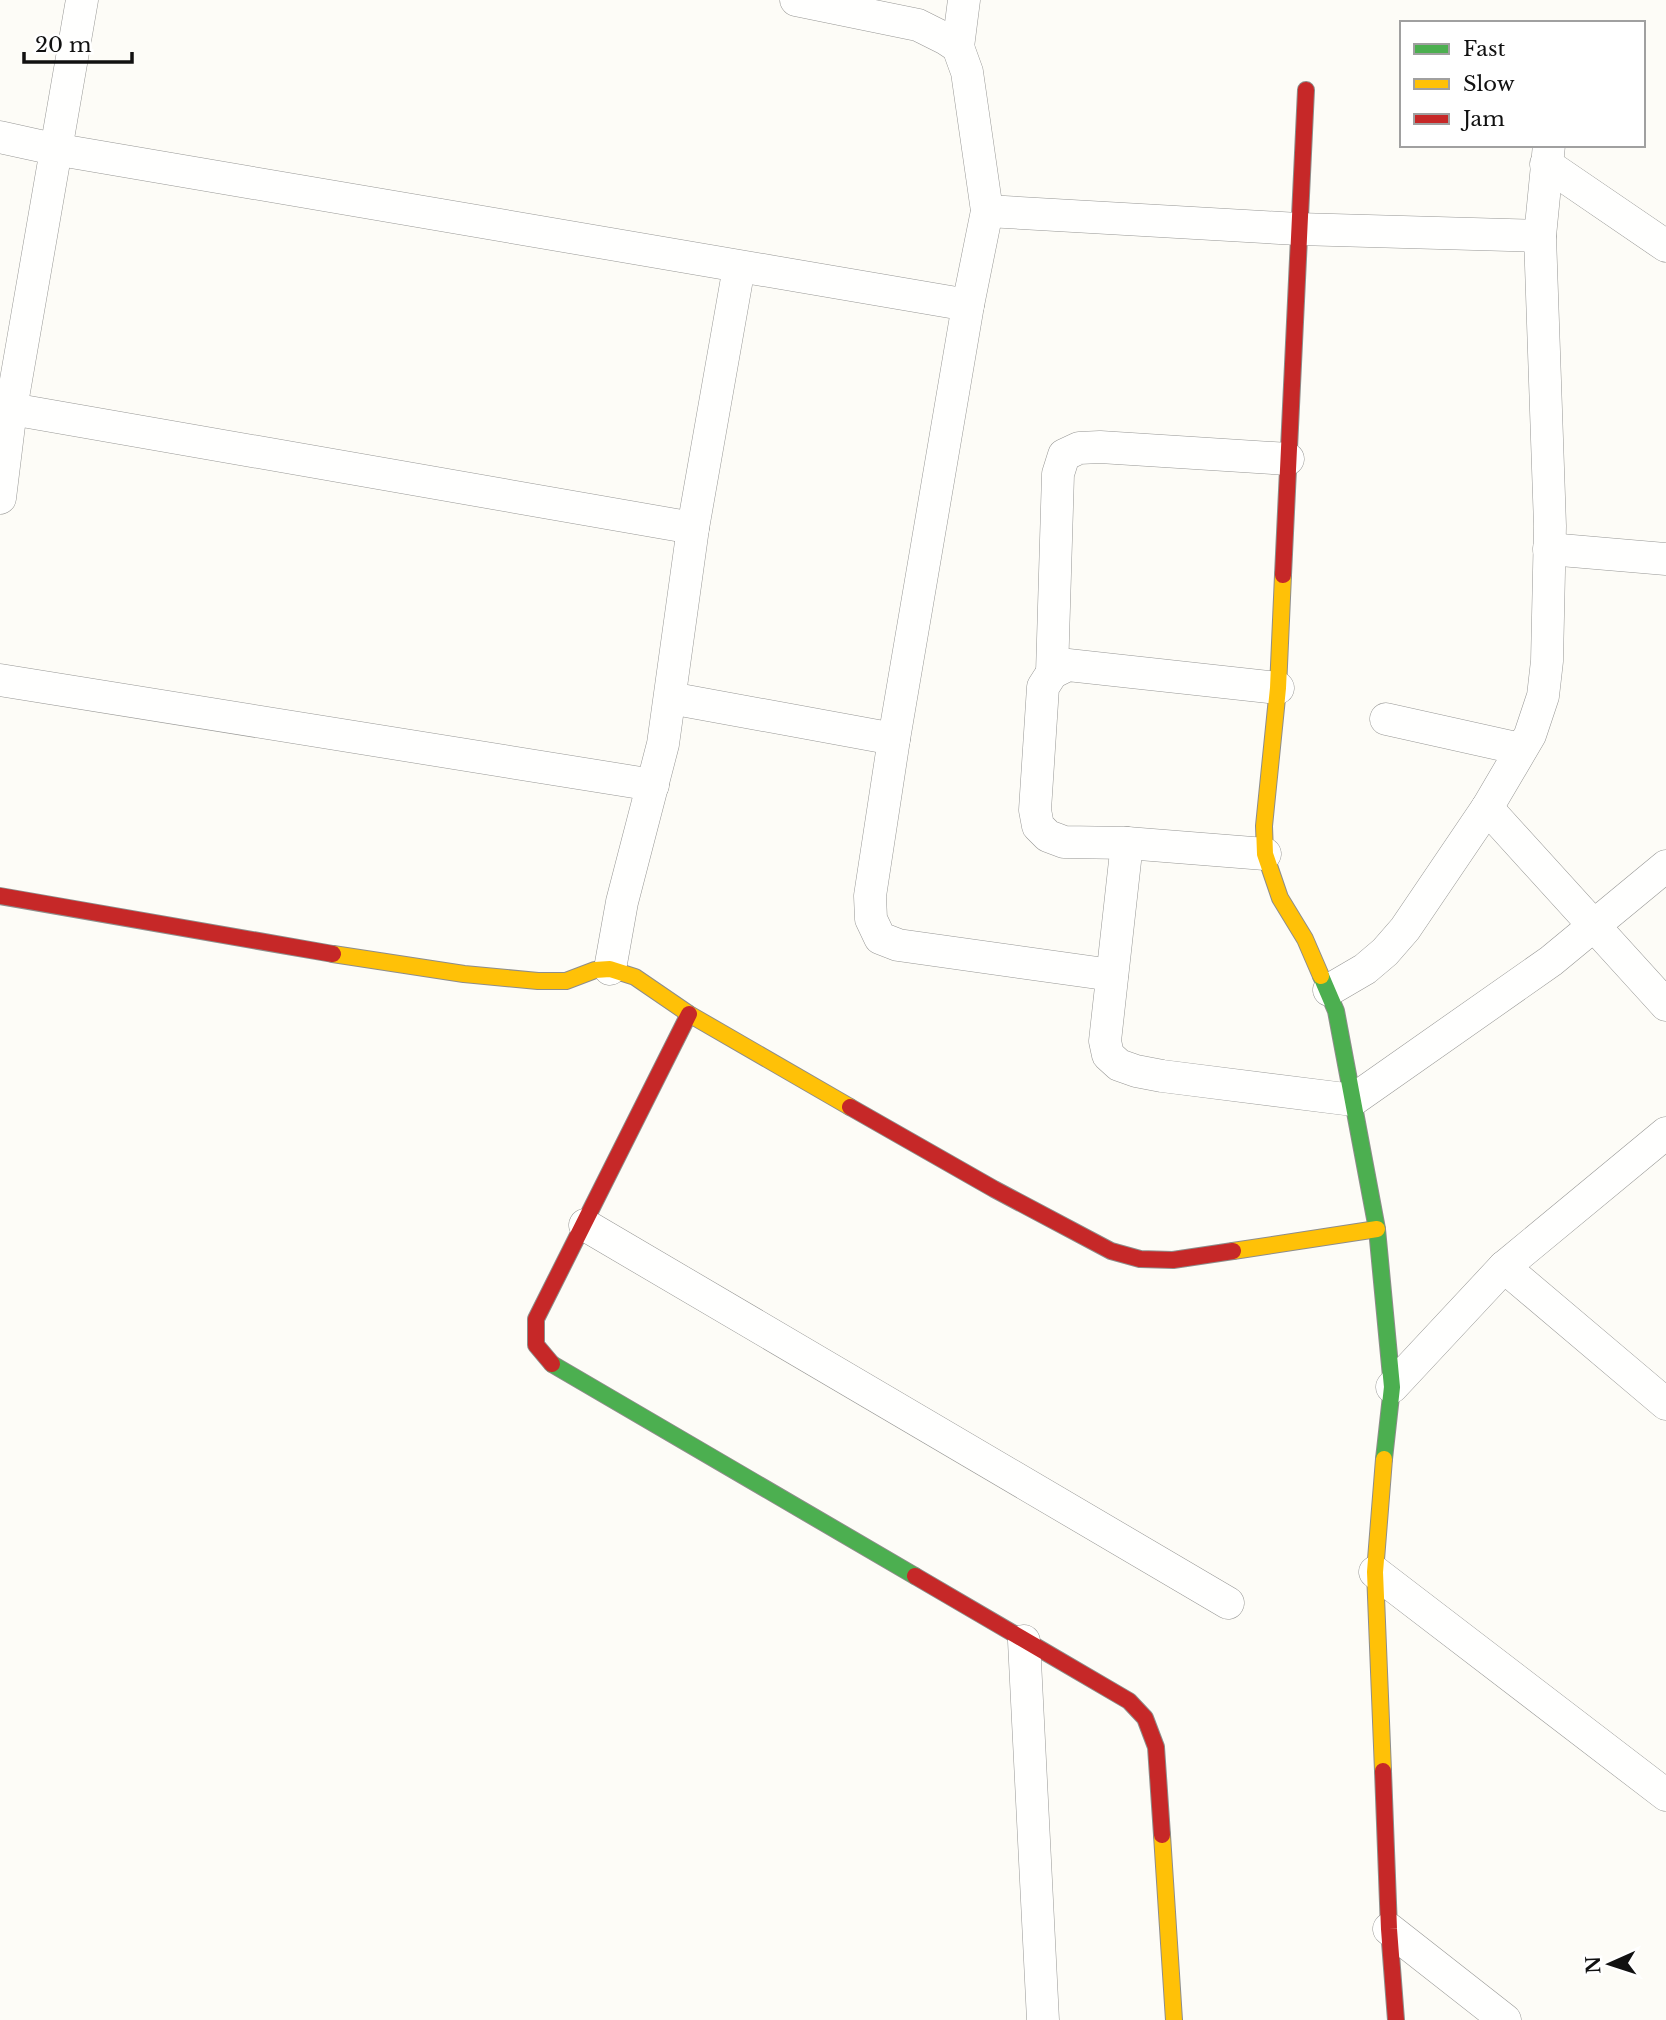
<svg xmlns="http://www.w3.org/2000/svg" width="1666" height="2020" font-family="'Libre Baskerville',serif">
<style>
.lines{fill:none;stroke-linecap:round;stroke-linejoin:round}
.street-casing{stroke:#979795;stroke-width:33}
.fast-casing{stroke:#8e8d8b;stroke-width:18}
.slow-casing{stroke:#8e8d8b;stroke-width:18}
.jam-casing{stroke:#8e8d8b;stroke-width:18}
.street{stroke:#fffffe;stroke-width:32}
.fast{stroke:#4caf50;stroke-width:16}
.slow{stroke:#ffc107;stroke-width:16}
.jam{stroke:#c62828;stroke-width:16}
</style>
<rect width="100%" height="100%" fill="#fdfcf7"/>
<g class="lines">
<defs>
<g id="street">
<path d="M796,0L918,25L946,39L958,47L967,72L987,211L968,305L894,739L870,896L871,919L880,938L898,945L1112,975"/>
<path d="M958,47L964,0"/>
<path d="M0,137L54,149L968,305"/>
<path d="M1546,164L1666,246"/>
<path d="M987,211L1298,229L1540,236"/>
<path d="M0,407L693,528"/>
<path d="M0,498L11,409L82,0"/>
<path d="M1549,549L1666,559"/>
<path d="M1052,673L1058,474L1064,455L1079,448L1100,447L1288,459"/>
<path d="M0,680L653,785"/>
<path d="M670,698L894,739"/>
<path d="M1386,719L1521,749"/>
<path d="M1487,808L1666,1005"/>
<path d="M1127,843L1105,1041L1108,1055L1119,1065L1136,1071L1162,1076L1353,1100L1551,961L1666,866"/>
<path d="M1265,854L1127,843L1064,842L1048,836L1038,826L1035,810L1043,687L1052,673L1068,665L1278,688"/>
<path d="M610,969L622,902L663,744L693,528L739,267"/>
<path d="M1329,990L1365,969L1385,952L1405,929L1487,808L1530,735L1543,696L1547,661L1550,526L1540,236L1549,145"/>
<path d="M585,1225L1228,1603"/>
<path d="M1504,1267L1666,1404"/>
<path d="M1392,1387L1504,1267L1666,1133"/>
<path d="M1375,1572L1666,1795"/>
<path d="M1024,1641L1043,2020"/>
<path d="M1389,1929L1505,2020"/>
</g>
<g id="fast">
<path d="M1321,976L1336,1011L1377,1229L1392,1387L1384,1459"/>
<path d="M552,1364L915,1576"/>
</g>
<g id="slow">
<path d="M1283,575L1278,688L1264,826L1265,854L1280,898L1305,939L1321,976"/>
<path d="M333,954L464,974L538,981H566L595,970L610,969L635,977L689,1014L850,1107"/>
<path d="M1233,1251L1377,1229"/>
<path d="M1383,1771L1375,1572L1384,1459"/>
<path d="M1162,1835L1174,2020"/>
</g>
<g id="jam">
<path d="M1283,575L1306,90"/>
<path d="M0,896L333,954"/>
<path d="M850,1107L994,1189L1111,1251L1140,1259L1173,1260L1233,1251"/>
<path d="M552,1364L536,1345V1319L689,1014"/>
<path d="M915,1576L1129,1701L1145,1718L1156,1747L1162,1835"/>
<path d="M1383,1771L1389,1929L1396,2020"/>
</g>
</defs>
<use href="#street" class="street-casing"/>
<use href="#fast" class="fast-casing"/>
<use href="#slow" class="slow-casing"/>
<use href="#jam" class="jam-casing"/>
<use href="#street" class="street"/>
<use href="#fast" class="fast"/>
<use href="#slow" class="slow"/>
<use href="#jam" class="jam"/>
</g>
<rect x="1400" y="21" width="245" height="126" fill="#ffffff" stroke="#a0a0a0" stroke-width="2"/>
<rect x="1414" y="44" width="35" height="10" fill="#4caf50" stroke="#a0a0a0" stroke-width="2"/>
<text x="1463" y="56" font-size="21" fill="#111111">Fast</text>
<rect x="1414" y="79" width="35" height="10" fill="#ffc107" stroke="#a0a0a0" stroke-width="2"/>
<text x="1463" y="91" font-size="21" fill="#111111">Slow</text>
<rect x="1414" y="114" width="35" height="10" fill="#c62828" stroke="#a0a0a0" stroke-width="2"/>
<text x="1463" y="126" font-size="21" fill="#111111">Jam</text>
<g transform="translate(1610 1964) rotate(267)" stroke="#ffffff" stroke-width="5" paint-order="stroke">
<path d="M0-5L12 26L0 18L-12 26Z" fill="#111111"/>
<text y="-10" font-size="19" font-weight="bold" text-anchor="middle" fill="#111111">N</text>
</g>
<path d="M24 52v10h108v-10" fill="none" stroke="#111111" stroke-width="3.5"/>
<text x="35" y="52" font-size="21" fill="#111111" stroke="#ffffff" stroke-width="5" paint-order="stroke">20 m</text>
</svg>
